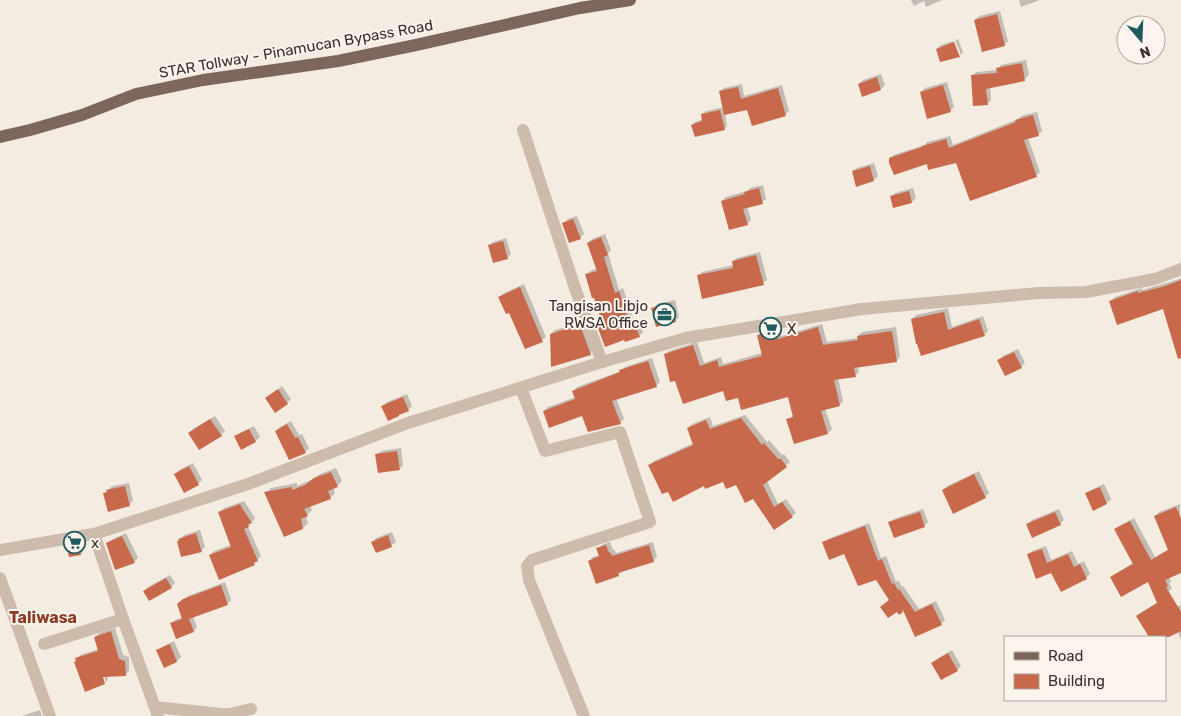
<svg xmlns="http://www.w3.org/2000/svg" width="1181" height="716" font-family="Rubik,sans-serif">
<style>
.shadow{fill:#0003}
.building{fill:#c8694b}
.lines{fill:none;stroke-linecap:round;stroke-linejoin:round}
.minor{stroke:#cdbbac;stroke-width:12}
.major{stroke:#7d675c;stroke-width:12}
.labels{text-anchor:middle;stroke-width:4;stroke-linejoin:round;paint-order:stroke}
.street-label{font-size:15px;fill:#3b302b;stroke:#fbf5ee}
.poi-label{font-size:15px;fill:#3b302b;stroke:#fbf5ee;text-anchor:start}
.neighbourhood-label{font-size:16px;font-weight:bold;fill:#8c3b22;stroke:#fbf5ee}
</style>
<rect width="100%" height="100%" fill="#f4ebe1"/>
<g class="shadow">
<path d="M911,0H942L926,7L924,1L914,6Z"/>
<path d="M1019,0H1040L1021,7Z"/>
<path d="M1000,11L1008,41L1004,45L975,20L979,16Z"/>
<path d="M958,39L963,52L961,55L955,40Z"/>
<path d="M953,41L958,55H960L941,60L937,49L941,45Z"/>
<path d="M1026,60L1029,75L1025,79L990,87L991,100L987,104L972,76L976,72L998,70L1001,65Z"/>
<path d="M881,74L885,85L881,89L859,84L863,80Z"/>
<path d="M947,82L954,107L950,111L921,92L925,88Z"/>
<path d="M742,84L744,96L782,85L789,111L785,115L748,108L725,114L727,126L724,129L692,125L695,122L703,119L702,114L706,111L724,107L720,92L724,88Z"/>
<path d="M1037,112L1042,131L1038,135L1028,138L1040,172L1036,176L957,162H928L890,159L893,155L925,145L927,142L950,136L953,145L1018,119L1021,116Z"/>
<path d="M874,163L878,176L874,180L857,186L853,171L857,168Z"/>
<path d="M763,185L766,199L762,202L747,206L751,220L747,224L722,201L726,197L747,191L750,188Z"/>
<path d="M913,188L916,198L912,202L894,206L891,197L895,193Z"/>
<path d="M577,216L584,234L580,238L564,223L568,219Z"/>
<path d="M605,234L611,250L608,253L619,290L623,288L633,319L638,318L643,332L639,336L597,321L601,316L586,275L590,271L597,268L588,243L592,239Z"/>
<path d="M506,238L511,254L507,258L489,246L493,242Z"/>
<path d="M760,252L767,280L763,283L698,276L702,272L734,265L733,262L737,258Z"/>
<path d="M1181,278V342L1164,307L1111,301L1115,297L1142,288V290L1170,282Z"/>
<path d="M524,284L546,337L542,340L509,311L500,297L504,293Z"/>
<path d="M675,300L679,317L675,321L653,308L657,304Z"/>
<path d="M948,308L952,327L983,316L988,331L984,335L922,355L912,319L916,315Z"/>
<path d="M584,322L594,350L590,354L551,334L555,330Z"/>
<path d="M822,324L827,342L858,338V336L862,332L896,327L900,357L896,361L858,367L859,372L855,376L838,378L843,401L839,405L825,409L832,429L828,433L795,443L788,420L794,415L789,395L739,396L723,389L665,355L669,351L697,342L704,363L721,357L723,364L762,353L758,335L762,331L777,329L779,335H781L782,336Z"/>
<path d="M1018,349L1025,363L1022,366L1006,374L999,360L1003,356Z"/>
<path d="M652,358L660,382L656,386L616,398L624,419L620,423L582,414L544,411L548,407L576,397L573,391L577,387L621,371L625,367Z"/>
<path d="M282,386L291,399L287,403L267,398Z"/>
<path d="M407,394L412,406L408,410L401,413L399,415L383,406L387,402Z"/>
<path d="M745,415L767,442L769,440L782,455L784,454L790,462L767,481L778,504L786,499L796,513L792,516L754,497L737,484L724,480L705,485L650,465L654,461L694,443L688,428L692,424L710,417L713,426Z"/>
<path d="M215,416L225,431L221,435L190,433L193,429Z"/>
<path d="M291,421L299,435L302,434L309,448L305,452L276,431L280,427Z"/>
<path d="M254,426L260,437L256,441L242,448L236,436L240,433Z"/>
<path d="M401,448L403,465L399,469L377,455L381,451Z"/>
<path d="M193,463L202,480L198,484L175,474L179,470Z"/>
<path d="M336,468L342,481L337,486L333,488L335,493L330,498L310,505L312,510L306,516L308,523L303,528L266,493L271,488L297,483V486L311,480L320,474Z"/>
<path d="M979,471L989,493L985,497L943,490L947,486Z"/>
<path d="M129,483L133,501L129,505L105,493L112,486Z"/>
<path d="M1104,484L1111,499L1107,503L1094,509L1087,494L1091,490Z"/>
<path d="M244,501L255,518L248,527L261,556L254,563L220,578L210,555L214,551L231,545L220,512L224,508Z"/>
<path d="M1180,504L1181,571L1169,577L1171,582L1169,583L1172,588L1168,592L1148,580L1112,577L1115,574L1133,563L1116,530L1119,526L1134,518L1155,557L1169,549L1156,516L1159,512Z"/>
<path d="M923,509L928,522L924,526L890,523L894,519Z"/>
<path d="M1059,509L1064,520L1060,524H1028L1032,520Z"/>
<path d="M869,523L881,558L886,556L896,582L898,580L902,587L903,586L919,609L936,601L945,620L941,624L904,610L902,611L890,600L876,579L845,553L824,543L828,539Z"/>
<path d="M200,530L205,547L201,551L180,539L184,535Z"/>
<path d="M392,532L396,542L392,545L376,552L373,542L376,538Z"/>
<path d="M126,533L138,558L134,562L107,544L111,540Z"/>
<path d="M610,542L613,550L614,549L616,553L653,542L657,557L653,561L623,571L618,575L589,561L593,557L600,555L598,549L602,545Z"/>
<path d="M82,543L83,551L81,554L70,556L68,547L71,545Z"/>
<path d="M1046,546L1051,560L1072,551L1078,564L1084,561L1090,574L1086,578L1052,571L1028,555L1032,551Z"/>
<path d="M170,575L175,583L171,587L144,591L148,587Z"/>
<path d="M225,582L231,600L227,604L193,616L197,627L194,631L177,637L171,624L175,620L183,617V600L188,596Z"/>
<path d="M1163,599L1169,610L1181,605V640L1178,632L1165,638V637H1150L1138,616L1142,612Z"/>
<path d="M115,628L123,655L129,657V671L125,675L107,676L108,679L106,682L102,671L103,683H105L86,690L76,659L80,655L99,649L96,637L99,633Z"/>
<path d="M174,641L181,657L177,661L164,666L158,650L162,647Z"/>
<path d="M952,650L961,666L957,670L933,663L937,659Z"/>
<path d="M40,710L42,716H22Z"/>
</g>
<g class="building">
<path d="M997,14L1005,46L982,52L974,20Z"/>
<path d="M954,42L960,57L940,62L936,49Z"/>
<path d="M1022,63L1025,81L986,89L988,105L973,106L971,75L997,73L996,68Z"/>
<path d="M877,77L881,90L862,97L858,84Z"/>
<path d="M943,85L951,112L927,119L920,92Z"/>
<path d="M738,87L741,99L778,88L786,116L752,126L747,110L724,115L719,91Z"/>
<path d="M720,110L725,130L695,137L691,125L702,121L701,114Z"/>
<path d="M1033,115L1039,136L1024,140L1037,177L970,201L956,163L928,170L927,164L894,175L889,163V158L922,147V146L946,139L949,148L1016,122L1015,120Z"/>
<path d="M870,166L874,181L856,187L852,171Z"/>
<path d="M759,188L763,204L743,209L748,225L729,230L721,201L745,194L744,192Z"/>
<path d="M909,191L912,203L893,208L890,196Z"/>
<path d="M573,219L581,239L569,243L562,223Z"/>
<path d="M601,237L608,255L604,257L615,293L619,291L629,322L634,321L640,337L625,342L624,340L605,347L595,320L601,319L594,298H592L585,274L597,271L587,243Z"/>
<path d="M503,241L508,259L493,263L488,245Z"/>
<path d="M756,255L764,285L702,299L697,275L733,268L732,261Z"/>
<path d="M1181,280V358L1178,359L1163,309L1117,325L1109,301L1138,291V293L1165,286Z"/>
<path d="M520,287L543,342L525,349L509,313L506,314L498,297Z"/>
<path d="M671,303L676,322L656,327L651,308Z"/>
<path d="M944,312L948,330L979,319L985,336L921,356L917,344H916L911,319Z"/>
<path d="M579,325H580L591,355L551,367L550,334Z"/>
<path d="M818,327L823,345L858,340L857,336L892,331L897,362L854,368L856,377L834,380L840,406L821,411L828,434L794,444L786,419L793,417L788,397L741,410L738,398L726,401L723,391L683,404L675,381L670,382L664,354L693,345L700,366L717,360L719,367L762,356L757,335L773,332L775,338H777L778,339Z"/>
<path d="M1014,352L1022,368L1005,376L997,360Z"/>
<path d="M648,361L657,387L612,401L621,424L588,432L582,416L549,428L543,411L575,399L572,391L620,372L619,370Z"/>
<path d="M278,389L288,404L275,413L265,398Z"/>
<path d="M403,397L409,411L399,415V416L388,421L381,406Z"/>
<path d="M741,418L762,445L764,443L778,459H781L787,467L763,485L774,507L782,502L793,517L774,530L753,499L745,503L736,485L726,489L723,482L705,489L704,486L673,502L668,492L662,494L648,465L693,445L687,428L706,420L710,429Z"/>
<path d="M210,419L222,436L199,450L188,433Z"/>
<path d="M287,424L295,438L298,437L306,453L289,460L275,431Z"/>
<path d="M249,429L256,442L241,450L234,436Z"/>
<path d="M397,451L400,470L378,473L375,454Z"/>
<path d="M189,466L199,485L184,493L174,474Z"/>
<path d="M331,472L338,487L328,491L331,499L304,509L308,516L301,519L303,529L284,537L264,492L292,487V490L305,485L314,478Z"/>
<path d="M974,474L986,498L953,514L942,490Z"/>
<path d="M125,486L130,506L108,512L103,493L107,492L106,490Z"/>
<path d="M1100,487L1107,504L1093,511L1085,493Z"/>
<path d="M240,504L242,508L252,523L248,524L249,527L244,529L258,561L254,563L255,565L219,580L209,555L231,547L218,512Z"/>
<path d="M1176,507L1181,518V573L1165,580L1168,586L1166,587L1181,612V631L1169,637H1149L1136,616L1157,603L1148,582L1121,597L1110,577L1133,564L1114,529L1130,521L1151,560L1168,550L1154,516Z"/>
<path d="M920,512L925,527L894,538L888,522Z"/>
<path d="M1055,512L1061,525L1032,538L1026,524Z"/>
<path d="M865,526L878,561L882,559L892,584L894,583L898,590L899,589L915,612L932,604L942,625L915,637L902,608L903,612L899,615L897,612L888,618L880,607L889,600L876,580L858,586L844,554L829,560L822,542Z"/>
<path d="M196,533L202,552L181,557L177,541H179L178,539Z"/>
<path d="M388,535L392,547L376,553L371,542Z"/>
<path d="M122,536L135,563L115,570L106,543Z"/>
<path d="M79,545L81,555L69,557L67,547Z"/>
<path d="M606,545L609,553L610,552L612,556L649,545L654,562L618,573L619,576L596,584L588,561L599,556L596,548Z"/>
<path d="M1042,549L1047,563L1068,554L1074,567L1080,564L1087,579L1061,592L1051,573L1036,579L1027,554Z"/>
<path d="M166,578L172,588L149,601L143,591Z"/>
<path d="M221,585L228,605L189,619L194,632L176,639L170,623L182,619L177,604L183,599Z"/>
<path d="M111,631L119,659L125,661L126,676L103,677L105,684L85,692L74,662L76,661L75,658L98,651L94,637Z"/>
<path d="M170,644L177,662L164,668L156,650Z"/>
<path d="M948,653L958,671L941,680L931,663Z"/>
</g>
<g class="lines">
<g class="minor">
<path d="M523,130L575,288L602,362"/>
<path d="M521,388L545,451L620,432L650,522L532,560L527,566L529,580L584,716"/>
<path d="M94,534L123,619L158,716"/>
<path d="M0,550L94,534L248,484L408,423L602,362L686,338L862,309L1039,293L1086,292L1155,279L1181,269"/>
<path d="M0,578L50,716"/>
<path d="M44,644L123,619"/>
<path d="M155,707L221,714H229L251,709"/>
</g>
<path class="major" d="M0,137L30,130L82,115L136,94L203,80L338,61L416,45L580,8L630,0"/>
</g>
<defs>
<symbol id="office-ring" viewBox="-11 -11 22 22"><circle r="9.5" fill="#fbf5ee" stroke="#1f5a5e" stroke-width="1.5"/><path d="M-6-3h4V-5.5h4V-3h4V5H-6ZM-1-4.5V-3h2v-1.5ZM-6 0V1H6V0Z" fill="#1f5a5e"/></symbol>
<symbol id="supermarket-ring" viewBox="-11 -11 22 22"><circle r="9.5" fill="#fbf5ee" stroke="#1f5a5e" stroke-width="1.5"/><path d="M-6-5.5h2.5l.6 2H6L4.5 2H-2.5L-4.4-4H-6ZM-1.5 3.2a1.3 1.3 0 1 0 .1 0ZM3 3.2a1.3 1.3 0 1 0 .1 0Z" fill="#1f5a5e"/></symbol>
</defs>
<g fill-rule="evenodd">
<use href="#office-ring" x="652" y="302" width="25" height="25"/>
<use href="#supermarket-ring" x="758" y="316" width="25" height="25"/>
<use href="#supermarket-ring" x="62" y="530" width="25" height="25"/>
</g>
<g class="labels">
<g class="street-label">
<text transform="translate(296 49) rotate(-10)" y="5">STAR Tollway - Pinamucan Bypass Road</text>
</g>
<g class="poi-label">
<text x="648" y="311" text-anchor="end">Tangisan Libjo<tspan x="648" dy="17">RWSA Office</tspan></text>
<text x="787" y="334">X</text>
<text x="91" y="548">x</text>
</g>
<g class="neighbourhood-label">
<text x="43" y="623">Taliwasa</text>
</g>
</g>
<rect x="1004" y="636" width="162" height="65" fill="#fbf5ee" stroke="#aea6a0"/>
<rect x="1014" y="652" width="25" height="8" fill="#7d675c" stroke="#aea6a0"/>
<text x="1048" y="661" font-size="15" fill="#3b302b">Road</text>
<rect x="1014" y="674" width="25" height="15" fill="#c8694b" stroke="#aea6a0"/>
<text x="1048" y="686" font-size="15" fill="#3b302b">Building</text>
<g transform="translate(1141 40) rotate(161)"><circle r="24" fill="#fbf5ee" stroke="#aea6a0"/>
<path d="M0-4L9 19L0 12L-9 19Z" fill="#1f5a5e"/>
<text y="-8" font-size="14" font-weight="bold" text-anchor="middle" fill="#3b302b">N</text>
</g>
</svg>
